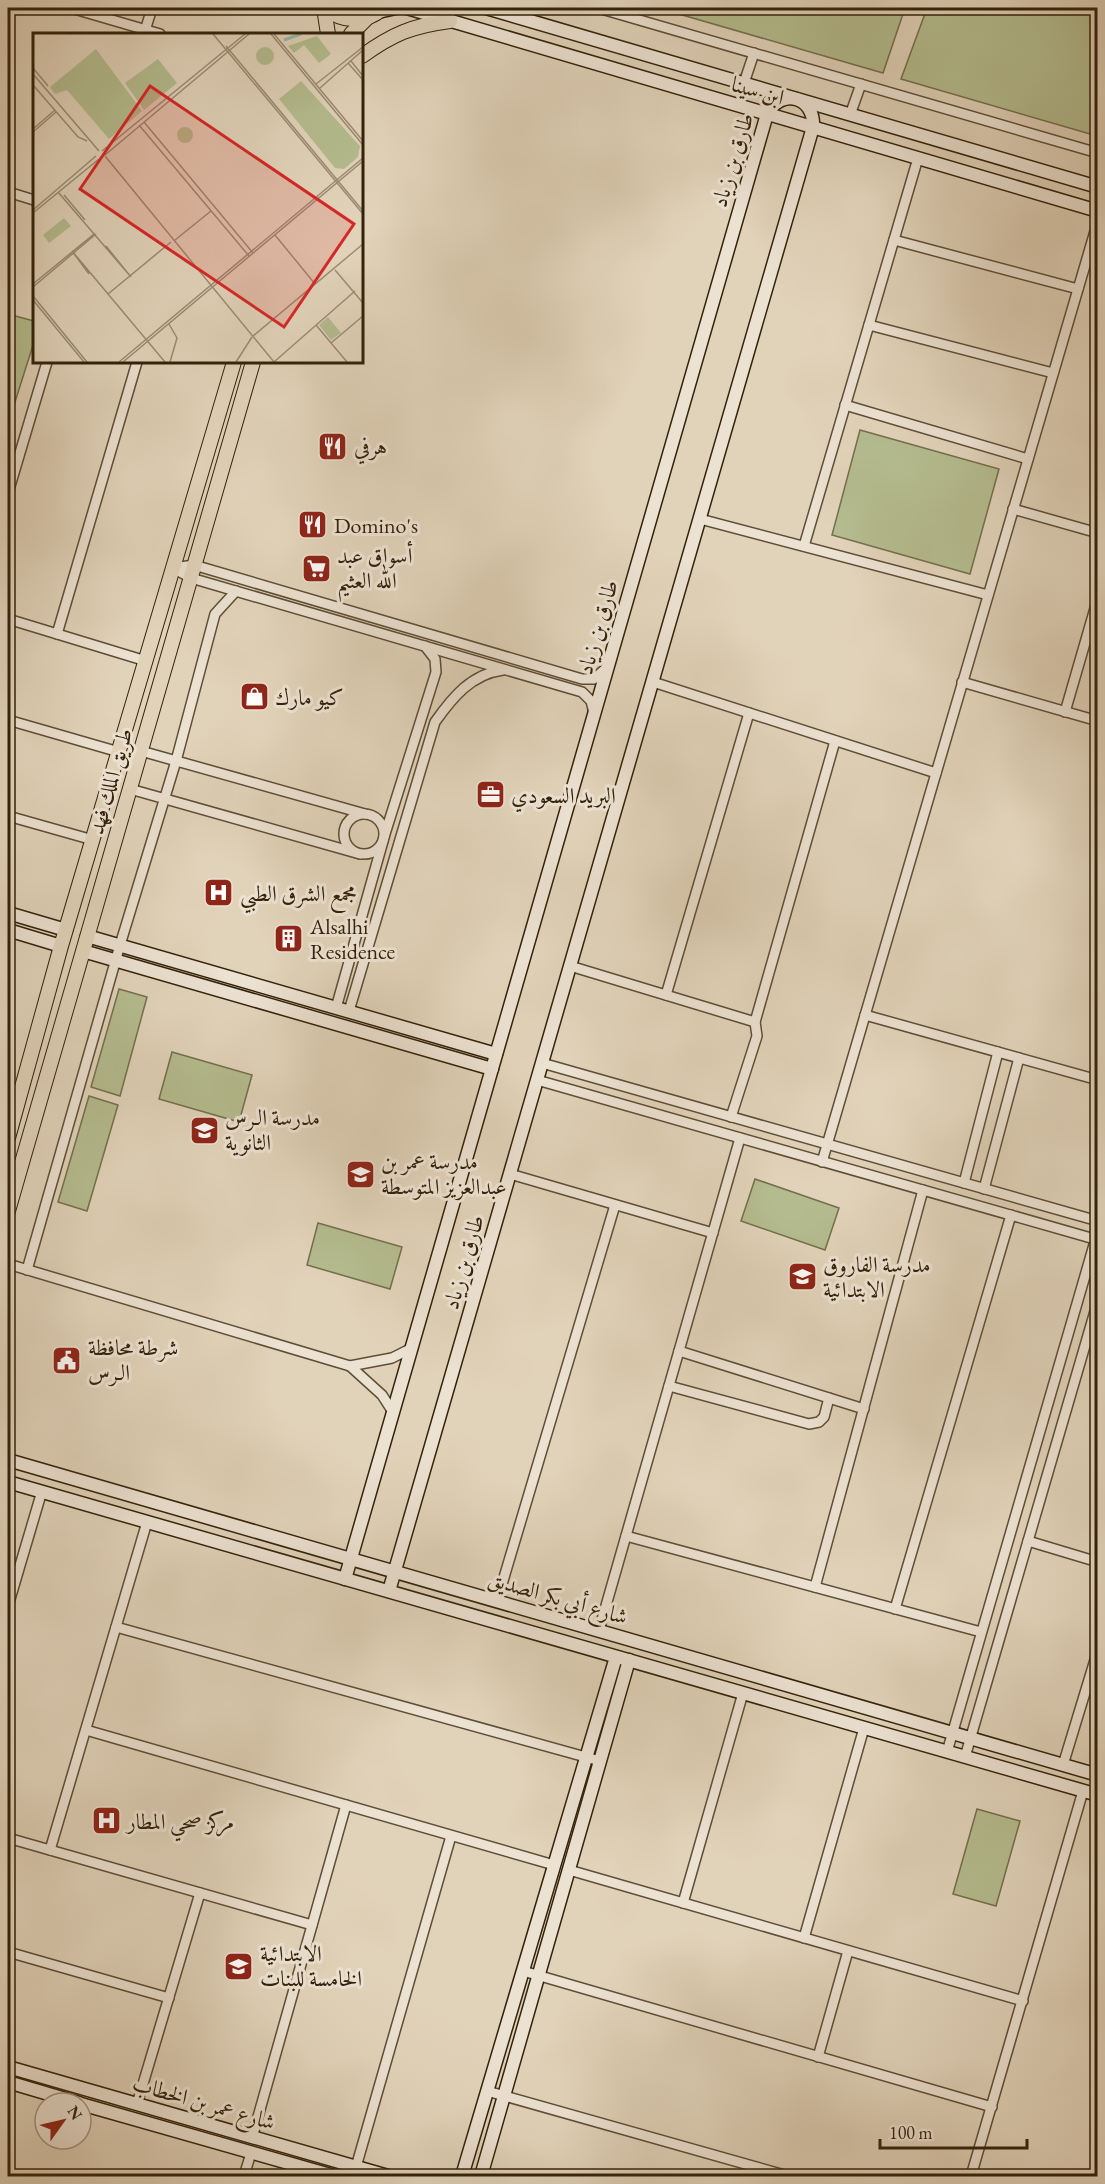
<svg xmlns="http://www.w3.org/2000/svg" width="1105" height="2184" font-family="'EB Garamond',Amiri,serif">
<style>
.green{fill:#b4bc8f;stroke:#746f4c;stroke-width:1.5}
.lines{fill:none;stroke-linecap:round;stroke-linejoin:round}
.street-casing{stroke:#5e4e36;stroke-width:12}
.secondary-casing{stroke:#33220a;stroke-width:15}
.primary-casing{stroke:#33220a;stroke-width:16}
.street{stroke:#ece2d2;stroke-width:9}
.secondary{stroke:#ece2d2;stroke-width:12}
.primary{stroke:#e1d3ba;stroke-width:14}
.labels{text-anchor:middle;stroke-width:6;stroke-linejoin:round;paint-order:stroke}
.street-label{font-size:22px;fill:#33220a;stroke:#ece2d2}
.poi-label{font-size:22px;fill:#33220a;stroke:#ece2d2;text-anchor:start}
.inset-river{fill:none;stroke:#95b8ab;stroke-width:3}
.inset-road{fill:none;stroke:#9b8c74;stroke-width:1.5}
.view{fill:#d62828;fill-opacity:0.15;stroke:#d62828;stroke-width:3}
.inset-edge{fill:none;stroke:#33220a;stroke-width:3}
</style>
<rect width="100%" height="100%" fill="#e1d3ba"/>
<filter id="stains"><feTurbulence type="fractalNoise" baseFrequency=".00333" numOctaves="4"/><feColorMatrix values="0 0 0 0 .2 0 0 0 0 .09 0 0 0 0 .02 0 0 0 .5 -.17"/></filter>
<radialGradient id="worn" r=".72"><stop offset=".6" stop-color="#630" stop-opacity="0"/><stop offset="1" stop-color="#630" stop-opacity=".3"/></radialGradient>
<g class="green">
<path d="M658,8H905L883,73Z"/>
<path d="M927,8H1097V136L901,79Z"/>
<path d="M8,314L34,321V342L9,421Z"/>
<path d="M860,430L999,469L970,574L832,535Z"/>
<path d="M119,989L147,997L120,1096L91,1087Z"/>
<path d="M172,1052L252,1075L239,1122L159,1099Z"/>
<path d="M89,1096L118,1105L87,1211L58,1202Z"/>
<path d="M755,1179L839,1208L825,1250L741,1221Z"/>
<path d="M318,1223L402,1247L390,1289L307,1265Z"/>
<path d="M977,1809L1020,1821L996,1906L953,1894Z"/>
</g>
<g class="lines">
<defs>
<g id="street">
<path d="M71,8L160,34"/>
<path d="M598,8L1098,153"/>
<path d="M144,34L152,8"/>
<path d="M744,83L754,53"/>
<path d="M850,115L861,84"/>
<path d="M8,192L34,200"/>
<path d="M894,240L1078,289"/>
<path d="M869,325L1053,373"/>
<path d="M845,405L1028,459"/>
<path d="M8,493L47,362"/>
<path d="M1013,509L1098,533"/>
<path d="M700,519L988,595"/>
<path d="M804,546L918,158"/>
<path d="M173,568L194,565L582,679H594L606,668"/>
<path d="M173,568L191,578L582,692L591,701L594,713"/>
<path d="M8,619L146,661"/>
<path d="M57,634L137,362"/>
<path d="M653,682L936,773"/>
<path d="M962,682L1098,721"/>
<path d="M1065,712L1098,598"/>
<path d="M8,720L119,752"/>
<path d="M141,751L365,814"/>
<path d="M130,789L360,854"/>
<circle cx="364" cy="834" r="20"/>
<path d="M8,816L93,840"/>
<path d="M570,966L755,1022L835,741"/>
<path d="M666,995L749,713"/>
<path d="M336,1008L385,834L436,672L435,659L425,646"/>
<path d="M349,1011L435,722C452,698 471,674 503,670"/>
<path d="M865,1015L1098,1080"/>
<path d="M542,1063L1098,1221"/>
<path d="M537,1080L1098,1240"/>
<path d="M731,1117L757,1036L755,1022"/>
<path d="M822,1162L1098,221"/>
<path d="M510,1174L713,1233"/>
<path d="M964,1183L998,1052"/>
<path d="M984,1189L1019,1058"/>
<path d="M8,1264L350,1366"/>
<path d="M27,1270L120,945L176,761L215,614L236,591"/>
<path d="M679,1351L864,1409"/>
<path d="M669,1386L809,1424L819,1422L824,1417L829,1398"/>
<path d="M393,1412L382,1395L350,1366L392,1358L412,1348"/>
<path d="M626,1536L981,1632"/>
<path d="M1028,1541L1098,1562"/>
<path d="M815,1587L923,1190"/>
<path d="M497,1601L615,1205"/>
<path d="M8,1606L42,1491"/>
<path d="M895,1609L1011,1215"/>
<path d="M116,1627L600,1761"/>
<path d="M599,1630L740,1138"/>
<path d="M86,1730L554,1865"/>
<path d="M947,1752L1098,1231"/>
<path d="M965,1757L1098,1301"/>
<path d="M1063,1765L1098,1650"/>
<path d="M8,1838L312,1925"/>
<path d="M50,1850L147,1522"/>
<path d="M569,1870L1023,2001"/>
<path d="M683,1903L743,1693"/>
<path d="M804,1938L864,1728"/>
<path d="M8,1952L169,1998"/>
<path d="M523,1971L992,2107"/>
<path d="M818,2057L848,1951"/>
<path d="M487,2091L788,2176"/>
<path d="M137,2104L200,1893"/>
<path d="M252,2138L346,1805"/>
<path d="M356,2167L451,1836"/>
<path d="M244,2176L251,2153"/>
<path d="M971,2176L1083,1791"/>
</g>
<g id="secondary">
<path d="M407,8L1098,211"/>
<path d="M486,8L1098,187"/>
<path d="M378,12L396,8"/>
<path d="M8,913L66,930"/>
<path d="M8,930L61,946"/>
<path d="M87,936L496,1054"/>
<path d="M83,951L492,1069"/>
<path d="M8,1460L1098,1775"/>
<path d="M8,1482L1098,1795"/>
<path d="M345,1579L767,114C782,87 815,97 813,127L389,1591"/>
<path d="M8,2067L388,2176"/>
<path d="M8,2082L79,2103"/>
<path d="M81,2104L334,2176"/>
<path d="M462,2176L616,1657"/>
<path d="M481,2176L629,1660"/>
</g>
<g id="primary">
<path d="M324,8L328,34"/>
<path d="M325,8C342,22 366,24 383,8"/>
<path d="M351,34L367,18"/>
<path d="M362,56C393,34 411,26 450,21"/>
<path d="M8,1138L61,946L234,362"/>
<path d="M8,1211L253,362"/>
</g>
</defs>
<use href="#street" class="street-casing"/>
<use href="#secondary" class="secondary-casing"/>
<use href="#primary" class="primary-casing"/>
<use href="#street" class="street"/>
<use href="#secondary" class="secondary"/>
<use href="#primary" class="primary"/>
</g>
<defs>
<symbol id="restaurant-square" viewBox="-11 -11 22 22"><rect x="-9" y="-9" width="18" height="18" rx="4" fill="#8f2418" stroke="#ece2d2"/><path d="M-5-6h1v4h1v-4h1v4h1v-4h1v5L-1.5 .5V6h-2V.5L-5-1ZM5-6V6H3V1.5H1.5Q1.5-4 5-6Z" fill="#fff"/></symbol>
<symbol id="supermarket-square" viewBox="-11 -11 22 22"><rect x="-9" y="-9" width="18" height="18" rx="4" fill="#8f2418" stroke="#ece2d2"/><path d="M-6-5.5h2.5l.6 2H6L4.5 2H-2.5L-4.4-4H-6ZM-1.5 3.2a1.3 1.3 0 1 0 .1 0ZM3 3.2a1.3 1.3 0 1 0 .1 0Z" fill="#fff"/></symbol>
<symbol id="shop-square" viewBox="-11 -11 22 22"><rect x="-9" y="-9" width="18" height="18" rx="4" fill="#8f2418" stroke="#ece2d2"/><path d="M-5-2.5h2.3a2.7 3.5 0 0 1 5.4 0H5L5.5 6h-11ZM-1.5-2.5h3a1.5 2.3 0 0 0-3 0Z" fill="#fff"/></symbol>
<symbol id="office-square" viewBox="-11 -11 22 22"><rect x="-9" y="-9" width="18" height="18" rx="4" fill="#8f2418" stroke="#ece2d2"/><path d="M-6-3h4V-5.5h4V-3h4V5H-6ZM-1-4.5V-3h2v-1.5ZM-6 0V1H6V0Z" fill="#fff"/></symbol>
<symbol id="hospital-square" viewBox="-11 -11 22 22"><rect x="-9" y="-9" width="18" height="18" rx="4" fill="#8f2418" stroke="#ece2d2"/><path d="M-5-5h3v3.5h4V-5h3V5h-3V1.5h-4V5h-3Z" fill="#fff"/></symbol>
<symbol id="building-square" viewBox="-11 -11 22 22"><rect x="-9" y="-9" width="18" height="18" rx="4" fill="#8f2418" stroke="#ece2d2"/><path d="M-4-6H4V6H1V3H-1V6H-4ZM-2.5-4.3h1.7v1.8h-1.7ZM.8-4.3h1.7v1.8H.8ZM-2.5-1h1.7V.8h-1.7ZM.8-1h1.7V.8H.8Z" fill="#fff"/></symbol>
<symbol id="school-square" viewBox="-11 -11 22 22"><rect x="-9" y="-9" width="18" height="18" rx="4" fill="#8f2418" stroke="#ece2d2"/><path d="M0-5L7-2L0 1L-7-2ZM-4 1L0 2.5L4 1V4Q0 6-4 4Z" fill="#fff"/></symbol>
<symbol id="civic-square" viewBox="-11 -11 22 22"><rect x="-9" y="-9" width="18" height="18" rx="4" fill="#8f2418" stroke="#ece2d2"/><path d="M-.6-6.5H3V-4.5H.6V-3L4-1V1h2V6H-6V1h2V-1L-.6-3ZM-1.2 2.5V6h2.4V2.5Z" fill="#fff"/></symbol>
</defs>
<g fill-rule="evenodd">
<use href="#restaurant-square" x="316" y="430" width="33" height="33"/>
<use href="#restaurant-square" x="296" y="508" width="33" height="33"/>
<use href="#supermarket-square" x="300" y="552" width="33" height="33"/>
<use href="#shop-square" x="238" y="680" width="33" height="33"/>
<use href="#office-square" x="474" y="778" width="33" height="33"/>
<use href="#hospital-square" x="202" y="876" width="33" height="33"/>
<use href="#building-square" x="272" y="922" width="33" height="33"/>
<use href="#school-square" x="188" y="1114" width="33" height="33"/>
<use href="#school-square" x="344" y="1158" width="33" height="33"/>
<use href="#school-square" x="786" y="1260" width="33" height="33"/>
<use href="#civic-square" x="50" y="1344" width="33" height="33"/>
<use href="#hospital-square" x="90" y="1804" width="33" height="33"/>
<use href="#school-square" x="222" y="1950" width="33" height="33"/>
</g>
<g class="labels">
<g class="street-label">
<text transform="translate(758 90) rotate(16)" y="8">ابن سينا</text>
<text transform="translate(732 160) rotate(-73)" y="8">طارق بن زياد</text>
<text transform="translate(597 627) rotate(-74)" y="8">طارق بن زياد</text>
<text transform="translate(110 781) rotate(-74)" y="8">طريق الملك فهد</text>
<text transform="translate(463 1262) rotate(-74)" y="8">طارق بن زياد</text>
<text transform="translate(558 1597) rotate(16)" y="8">شارع أبي بكر الصديق</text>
<text transform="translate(204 2102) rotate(16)" y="8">شارع عمر بن الخطاب</text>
</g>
<g class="poi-label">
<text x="354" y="454">هرفي</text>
<text x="334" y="533">Domino's</text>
<text x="337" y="563">أسواق عبد<tspan x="337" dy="25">الله العثيم</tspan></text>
<text x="275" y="705">كيو مارك</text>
<text x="511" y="803">البريد السعودي</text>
<text x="240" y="901">مجمع الشرق الطبي</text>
<text x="310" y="934">Alsalhi<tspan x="310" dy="25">Residence</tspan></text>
<text x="225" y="1125">مدرسة الـرس<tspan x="225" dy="25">الثانوية</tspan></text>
<text x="381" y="1169">مدرسة عمر بن<tspan x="381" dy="25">عبدالعزيز المتوسطة</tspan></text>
<text x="823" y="1272">مدرسة الفاروق<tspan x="823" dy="25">الابتدائية</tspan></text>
<text x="88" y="1355">شرطة محافظة<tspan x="88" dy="25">الـرس</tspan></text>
<text x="127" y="1829">مركز صحي المطار</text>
<text x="260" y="1961">الابتدائية<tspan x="260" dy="25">الخامسة للبنات</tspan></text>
</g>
</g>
<g transform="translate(33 33)">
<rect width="330" height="330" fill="#e1d3ba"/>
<path d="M284,3L298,21L286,30L271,12L261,20L255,13ZM223 23a9 9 0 1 1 18 0a9 9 0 1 1-18 0ZM63,16L109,78L76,106L34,57L22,61L17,54ZM125,26L144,50L111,77L92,50ZM268,48L327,113L325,124L311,136L302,135L246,66ZM144 102a8 8 0 1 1 16 0a8 8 0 1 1-16 0ZM31,185L38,193L16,210L10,202ZM295,284L308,300L298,307L286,292Z" fill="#b4bc8f"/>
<path class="inset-river" d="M251,7L268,1"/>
<path class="inset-road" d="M180,1L330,181M238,1L330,112M241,1L330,108M193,13L330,178M318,28L330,43M315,30L330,47M0,35L15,53M0,41L66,118M283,51L330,14M0,52L45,104L54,108M287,55L330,17M111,89L220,220M106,92L216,223M0,96L22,77M0,99L23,79M69,118L212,1M72,122L216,1M72,123L241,329M25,159L98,244M31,162L52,187M0,177L63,123M0,180L66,126M242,202L282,251M142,207L178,178M73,213L98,244M39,218L132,329M39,218L56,241M302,237L330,270M0,251L61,201M0,254L63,201M75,261L138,209M0,263L54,329M0,267L51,329M136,291L144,305L137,329M283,292L314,329M220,303L330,211M298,310L330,283M86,329L330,125M90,329L330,128M203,329L219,304M241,329L322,258"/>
<path class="view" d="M117,53L321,191L251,294L47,156Z"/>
<rect width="330" height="330" class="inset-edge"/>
</g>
<rect width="1105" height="2184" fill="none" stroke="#e1d3ba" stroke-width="30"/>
<rect x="9" y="9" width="1087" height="2166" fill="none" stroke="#33220a" stroke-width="3"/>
<rect x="15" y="15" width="1075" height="2154" fill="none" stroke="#33220a" stroke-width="1.5"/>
<g transform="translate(63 2121) rotate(56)"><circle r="28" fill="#ece2d2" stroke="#a29582" stroke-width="1.5"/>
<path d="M0-4.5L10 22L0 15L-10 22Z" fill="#8f2418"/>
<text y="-9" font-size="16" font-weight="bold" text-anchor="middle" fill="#33220a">N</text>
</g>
<path d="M880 2139v9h147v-9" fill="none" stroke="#33220a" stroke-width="3"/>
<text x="889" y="2139" font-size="18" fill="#33220a" stroke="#ece2d2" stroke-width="4.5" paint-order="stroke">100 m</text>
<rect width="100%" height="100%" filter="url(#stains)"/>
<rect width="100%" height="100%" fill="url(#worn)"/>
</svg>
